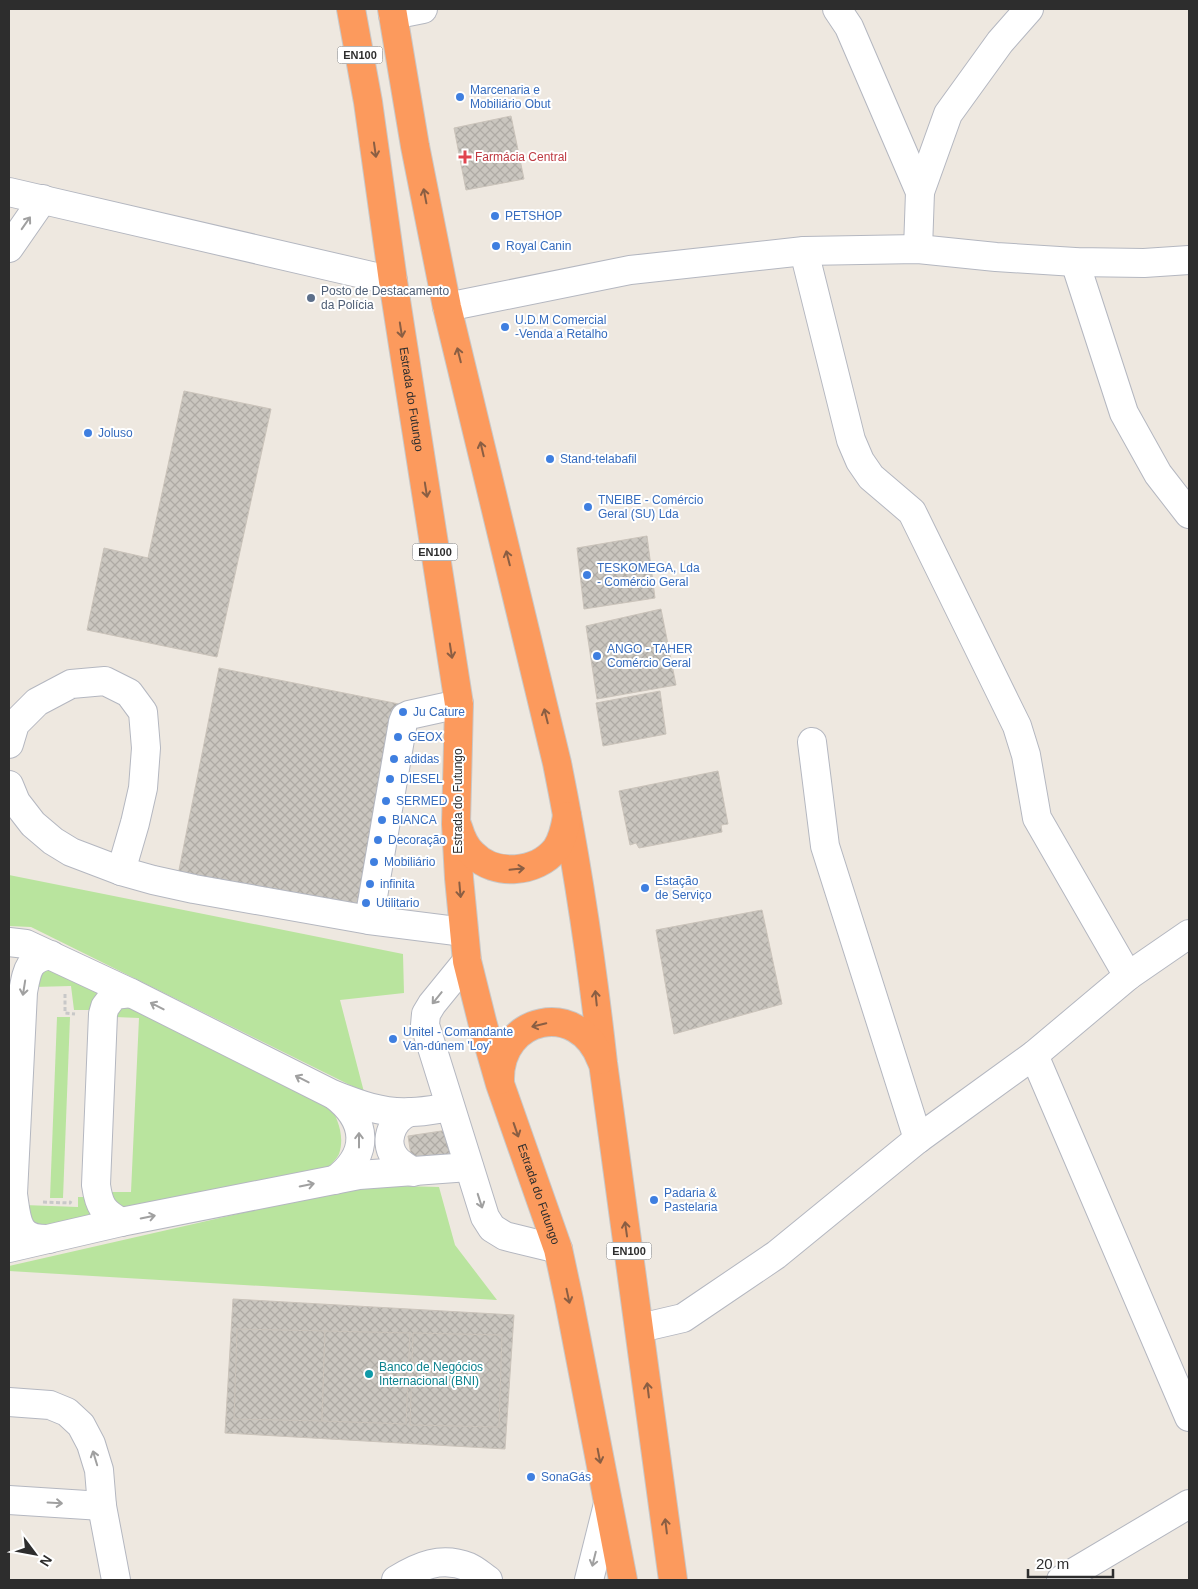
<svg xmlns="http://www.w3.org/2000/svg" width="1198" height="1589" font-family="Helvetica,sans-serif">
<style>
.grass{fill:#b9e49e}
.building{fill:url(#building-cross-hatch);stroke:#cac3ba}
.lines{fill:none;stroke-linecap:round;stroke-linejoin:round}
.minor-casing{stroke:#b4b7c0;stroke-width:30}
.highway-casing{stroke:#c8c8c8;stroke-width:30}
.path{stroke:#c8c8c8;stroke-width:3;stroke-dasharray:4 2.5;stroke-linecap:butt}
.minor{stroke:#fff;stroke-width:28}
.highway{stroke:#fc9a5d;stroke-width:28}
.oneway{stroke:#8a5e43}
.oneway2{stroke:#a0a0a0}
.shop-dot{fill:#3f7fe0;stroke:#fff;stroke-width:2}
.health-dot{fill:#e0444e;stroke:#fff;stroke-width:2}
.service-dot{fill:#5c6f8a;stroke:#fff;stroke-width:2}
.culture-dot{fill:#0f9aa8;stroke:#fff;stroke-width:2}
.labels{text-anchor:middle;stroke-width:4;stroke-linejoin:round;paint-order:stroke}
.shield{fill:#fff;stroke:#6c6c6c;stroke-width:1}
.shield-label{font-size:11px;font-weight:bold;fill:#2d2d2d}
.shop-label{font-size:12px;fill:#366cbe;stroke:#fff;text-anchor:start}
.health-label{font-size:12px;fill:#be3a42;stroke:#fff;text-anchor:start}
.service-label{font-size:12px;fill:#4e5e75;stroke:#fff;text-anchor:start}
.street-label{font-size:12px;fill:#2d2d2d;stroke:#fff}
.culture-label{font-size:12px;fill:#0d838f;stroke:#fff;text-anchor:start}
</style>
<defs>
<pattern id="building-cross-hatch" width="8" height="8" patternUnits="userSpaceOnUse" patternTransform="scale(1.25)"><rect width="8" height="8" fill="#cac6bf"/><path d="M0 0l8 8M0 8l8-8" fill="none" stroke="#aeaaa4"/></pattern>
</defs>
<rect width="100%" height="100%" fill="#eee8e0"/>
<g class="grass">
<path d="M9,875L403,954L404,993L340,1000L364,1092L31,927L9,926Z"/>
<path d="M43,965L99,991L94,1010H74L71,986L33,987Z"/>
<path d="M129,1006L328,1104C338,1117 345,1137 339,1154C335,1162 326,1169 320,1175L121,1213L110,1192H131L139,1018L115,1017L122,1007Z"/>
<path d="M57,1017H70L63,1198H50Z"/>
<path d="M365,1185L439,1187L455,1245L497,1300L9,1271V1266Z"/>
<path d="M78,1197H86L87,1208L93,1219L38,1232L24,1205L78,1207Z"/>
</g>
<g class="building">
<path d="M511,116L524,179L466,190L454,128Z"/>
<path d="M184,391L271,409L217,657L87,630L104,548L148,558Z"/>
<path d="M647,536L655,598L584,609L577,548Z"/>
<path d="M661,609L676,685L597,699L586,626Z"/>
<path d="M219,668L399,704L357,915L177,880Z"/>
<path d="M660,691L666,734L603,746L596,703Z"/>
<path d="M718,771L728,824L721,825L722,832L639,848L636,843L630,845L619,791Z"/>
<path d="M762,910L782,1004L674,1034L656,930Z"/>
<path d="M448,1130L453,1162L413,1168L408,1136Z"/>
<path d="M233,1299L514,1315L505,1449L225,1433Z"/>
<path d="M237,1329L325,1331L322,1421L234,1419Z"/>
<path d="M325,1331L410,1333L406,1424L322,1421Z"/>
<path d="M413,1333L502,1335L499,1427L410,1425Z"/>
</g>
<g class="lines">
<defs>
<g id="minor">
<path d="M837,9L849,27L920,192L918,249"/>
<path d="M393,15L423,9"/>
<path d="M9,192L393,281"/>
<path d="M920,192L948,114L1000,42L1029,9"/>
<path d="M9,248L43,199"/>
<path d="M804,251L851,440L860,461L871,477L912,512L1017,726L1026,755L1037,818L1128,976"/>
<path d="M1075,262L1124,413L1158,474L1189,514"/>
<path d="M447,307L630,270L804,251L918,249L996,257L1075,262L1144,263L1189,260"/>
<path d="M812,742L825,846L918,1139"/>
<path d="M9,744L15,724L37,702L71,684L105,681L129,693L143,712L146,748L143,788L135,823L121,871"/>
<path d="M9,785L16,802L33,824L53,841L71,852L121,871L153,880L194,889L369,920L464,932"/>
<path d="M369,920L403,722L405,717L409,715L459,704"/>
<path d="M9,942L26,944L131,993L332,1094C357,1104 383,1114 411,1112C424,1112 437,1109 450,1107"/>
<path d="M467,961L432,1004L426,1014L425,1025L485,1217L492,1228L505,1236L558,1249"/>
<path d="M1034,1055L1189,1417"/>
<path d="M334,1095C368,1121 370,1154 335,1180"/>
<path d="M410,1112C391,1119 382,1144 397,1160C402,1165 408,1168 413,1172"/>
<path d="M121,1222C103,1212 99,1206 96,1185L103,1014L105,1007L114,995L131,993"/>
<path d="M49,1239C16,1240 17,1221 13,1194L23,992C27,971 28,958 51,955"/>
<path d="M9,1248L121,1222L359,1175L469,1167"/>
<path d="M640,1328L683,1318L776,1255L918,1139L1034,1055L1128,976L1189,934"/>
<path d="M9,1402L50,1405L67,1412L81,1425L91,1444L99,1470L102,1506L116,1580"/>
<path d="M9,1500L102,1506"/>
<path d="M396,1580C419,1566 441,1556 469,1567C476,1570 482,1576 488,1580"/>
<path d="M589,1580L608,1504"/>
<path d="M1061,1580L1189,1504"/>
</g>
<g id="highway">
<path id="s1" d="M351,9L368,102L393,281L459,704L456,824L459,878L467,961L483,1025L500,1084L558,1249L569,1300L623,1580"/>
<path d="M392,9L415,146L447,307L557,763C577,862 592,963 603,1063L673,1580"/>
<path d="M458,827C461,837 465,847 473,854C495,877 537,873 556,849C563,839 565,828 567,816"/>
<path d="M500,1080C499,1016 578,999 601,1060"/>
</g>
</defs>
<use href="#minor" class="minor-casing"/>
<use href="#highway" class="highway-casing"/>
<g class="path">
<path d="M65,994V1013L75,1014"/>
<path d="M43,1202L70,1203L71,1201"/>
</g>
<use href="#minor" class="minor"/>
<use href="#highway" class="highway"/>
</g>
<defs><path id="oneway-shaft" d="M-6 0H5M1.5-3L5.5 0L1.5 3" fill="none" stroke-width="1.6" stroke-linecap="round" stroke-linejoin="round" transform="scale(1.25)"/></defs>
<g class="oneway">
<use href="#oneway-shaft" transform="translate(375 150) rotate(82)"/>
<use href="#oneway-shaft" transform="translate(425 196) rotate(-101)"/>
<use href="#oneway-shaft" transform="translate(401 330) rotate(81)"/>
<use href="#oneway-shaft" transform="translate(459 355) rotate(-104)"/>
<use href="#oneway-shaft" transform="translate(482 449) rotate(-103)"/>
<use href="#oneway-shaft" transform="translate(426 490) rotate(81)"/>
<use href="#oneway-shaft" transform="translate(508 558) rotate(-104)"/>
<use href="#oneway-shaft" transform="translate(451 651) rotate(81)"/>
<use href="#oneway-shaft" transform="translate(546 716) rotate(-104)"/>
<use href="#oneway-shaft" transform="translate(517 869) rotate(-6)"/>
<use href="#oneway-shaft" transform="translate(460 890) rotate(85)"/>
<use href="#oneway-shaft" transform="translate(596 998) rotate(-96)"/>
<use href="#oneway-shaft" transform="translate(539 1025) rotate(166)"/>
<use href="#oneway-shaft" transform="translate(516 1130) rotate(71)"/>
<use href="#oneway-shaft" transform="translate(626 1229) rotate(-98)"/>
<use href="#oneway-shaft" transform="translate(568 1296) rotate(78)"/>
<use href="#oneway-shaft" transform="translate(648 1390) rotate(-97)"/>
<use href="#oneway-shaft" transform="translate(599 1456) rotate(79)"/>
<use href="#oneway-shaft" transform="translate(666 1526) rotate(-97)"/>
</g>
<g class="oneway2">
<use href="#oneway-shaft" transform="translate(26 223) rotate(-55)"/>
<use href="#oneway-shaft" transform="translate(24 988) rotate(99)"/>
<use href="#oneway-shaft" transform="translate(437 998) rotate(129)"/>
<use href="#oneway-shaft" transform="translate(157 1006) rotate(-153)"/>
<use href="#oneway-shaft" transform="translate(302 1079) rotate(-153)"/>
<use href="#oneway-shaft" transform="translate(359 1140) rotate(-90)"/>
<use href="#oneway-shaft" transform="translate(307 1185) rotate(-11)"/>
<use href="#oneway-shaft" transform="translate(480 1201) rotate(72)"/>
<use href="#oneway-shaft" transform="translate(148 1217) rotate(-11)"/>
<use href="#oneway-shaft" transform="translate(95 1458) rotate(-107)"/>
<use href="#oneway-shaft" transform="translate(55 1503) rotate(3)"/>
<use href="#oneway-shaft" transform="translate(594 1559) rotate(104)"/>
</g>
<g class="shop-dot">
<circle cx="460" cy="97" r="5"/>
<circle cx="495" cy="216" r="5"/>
<circle cx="496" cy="246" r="5"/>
<circle cx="505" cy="327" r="5"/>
<circle cx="88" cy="433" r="5"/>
<circle cx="550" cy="459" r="5"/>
<circle cx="588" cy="507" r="5"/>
<circle cx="587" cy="575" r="5"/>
<circle cx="597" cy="656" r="5"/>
<circle cx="403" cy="712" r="5"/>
<circle cx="398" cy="737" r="5"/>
<circle cx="394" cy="759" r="5"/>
<circle cx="390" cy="779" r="5"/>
<circle cx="386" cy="801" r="5"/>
<circle cx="382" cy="820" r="5"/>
<circle cx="378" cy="840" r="5"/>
<circle cx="374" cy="862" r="5"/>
<circle cx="370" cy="884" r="5"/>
<circle cx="645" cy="888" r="5"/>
<circle cx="366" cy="903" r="5"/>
<circle cx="393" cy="1039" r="5"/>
<circle cx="654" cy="1200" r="5"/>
<circle cx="531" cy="1477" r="5"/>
</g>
<path class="health-dot" d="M462.5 149.5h5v5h5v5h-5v5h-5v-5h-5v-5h5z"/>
<circle class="service-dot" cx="311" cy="298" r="5"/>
<circle class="culture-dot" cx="369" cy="1374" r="5"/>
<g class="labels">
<g class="shield">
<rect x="337.5" y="46.5" width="45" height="17" rx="4"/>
<rect x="412.5" y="543.5" width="45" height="17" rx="4"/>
<rect x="606.5" y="1242.5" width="45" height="17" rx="4"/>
</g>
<g class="shield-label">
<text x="360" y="59">EN100</text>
<text x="435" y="556">EN100</text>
<text x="629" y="1255">EN100</text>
</g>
<g class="shop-label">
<text x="470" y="94">Marcenaria e<tspan x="470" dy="14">Mobiliário Obut</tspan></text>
<text x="505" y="220">PETSHOP</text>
<text x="506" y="250">Royal Canin</text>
<text x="515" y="324">U.D.M Comercial<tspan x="515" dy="14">-Venda a Retalho</tspan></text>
<text x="98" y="437">Joluso</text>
<text x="560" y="463">Stand-telabafil</text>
<text x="598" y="504">TNEIBE - Comércio<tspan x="598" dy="14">Geral (SU) Lda</tspan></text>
<text x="597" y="572">TESKOMEGA, Lda<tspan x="597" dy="14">- Comércio Geral</tspan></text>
<text x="607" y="653">ANGO - TAHER<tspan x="607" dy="14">Comércio Geral</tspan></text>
<text x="413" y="716">Ju Cature</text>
<text x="408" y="741">GEOX</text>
<text x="404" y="763">adidas</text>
<text x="400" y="783">DIESEL</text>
<text x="396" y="805">SERMED</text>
<text x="392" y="824">BIANCA</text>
<text x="388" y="844">Decoração</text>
<text x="384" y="866">Mobiliário</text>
<text x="655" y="885">Estação<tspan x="655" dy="14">de Serviço</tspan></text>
<text x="380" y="888">infinita</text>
<text x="376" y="907">Utilitario</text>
<text x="403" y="1036">Unitel - Comandante<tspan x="403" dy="14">Van-dúnem 'Loy'</tspan></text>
<text x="664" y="1197">Padaria &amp;<tspan x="664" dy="14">Pastelaria</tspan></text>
<text x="541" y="1481">SonaGás</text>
</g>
<g class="health-label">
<text x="475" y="161">Farmácia Central</text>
</g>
<g class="service-label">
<text x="321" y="295">Posto de Destacamento<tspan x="321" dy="14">da Polícia</tspan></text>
</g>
<g class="street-label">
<text dy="4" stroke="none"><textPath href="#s1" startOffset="395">Estrada do Futungo</textPath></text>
<text transform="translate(458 801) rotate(-90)" y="4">Estrada do Futungo</text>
<text dy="4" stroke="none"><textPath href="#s1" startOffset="1205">Estrada do Futungo</textPath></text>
</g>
<g class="culture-label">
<text x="379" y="1371">Banco de Negócios<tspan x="379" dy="14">Internacional (BNI)</tspan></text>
</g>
</g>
<rect width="1198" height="1589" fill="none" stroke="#2d2d2d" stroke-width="20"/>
<g transform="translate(35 1554) rotate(122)" stroke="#ffffff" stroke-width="4" paint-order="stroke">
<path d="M0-4L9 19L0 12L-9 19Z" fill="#2d2d2d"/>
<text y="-8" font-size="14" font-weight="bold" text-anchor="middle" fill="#2d2d2d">N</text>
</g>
<path d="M1028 1569v8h85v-8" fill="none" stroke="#2d2d2d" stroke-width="2.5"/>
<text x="1036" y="1569" font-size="15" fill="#2d2d2d" stroke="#ffffff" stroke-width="4" paint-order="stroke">20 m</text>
</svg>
